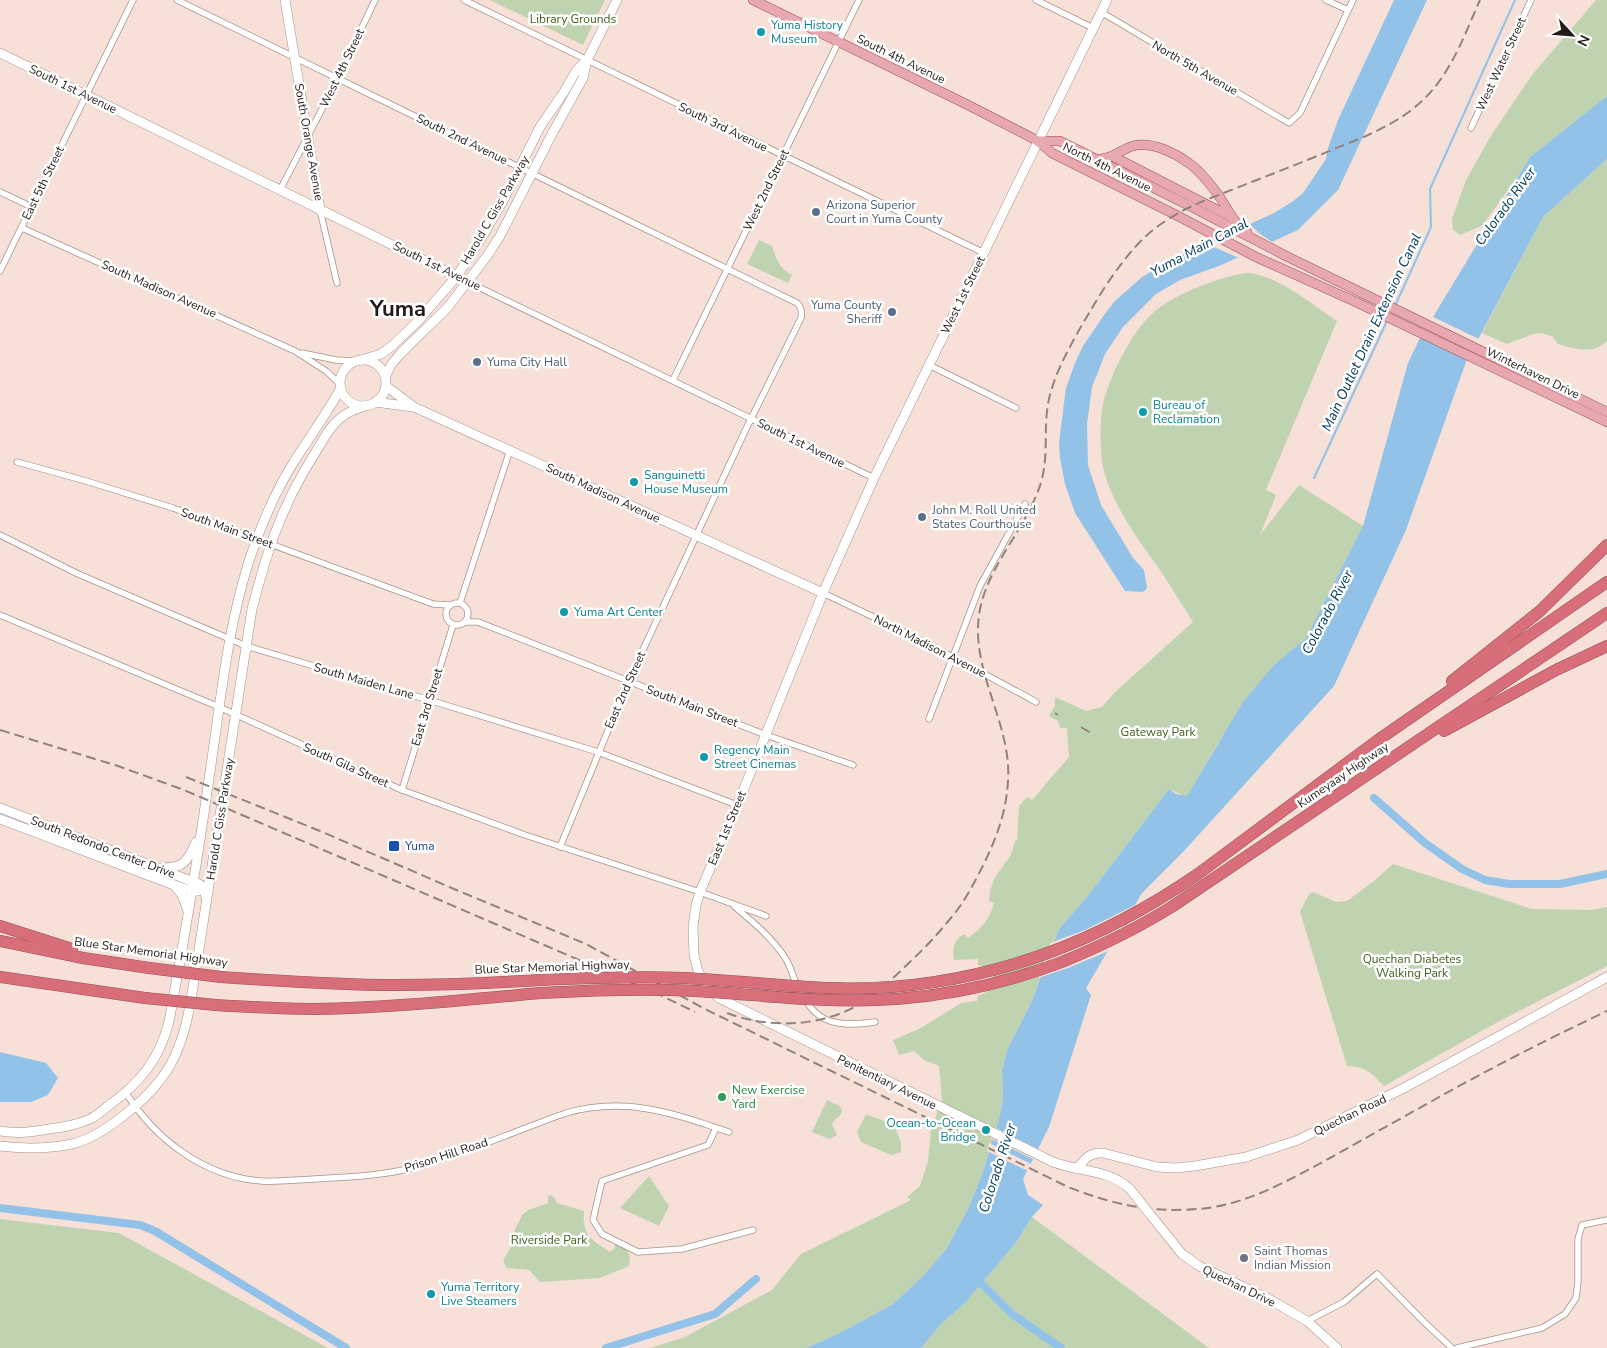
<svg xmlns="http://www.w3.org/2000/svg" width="1607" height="1348" font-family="'Nunito Sans',sans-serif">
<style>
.green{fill:#c0d3b1}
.water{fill:#92c2e8}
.pier{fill:#f6e0d8}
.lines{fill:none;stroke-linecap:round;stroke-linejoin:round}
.stream{stroke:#92c2e8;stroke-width:2}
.canal{stroke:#92c2e8;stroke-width:8}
.street-casing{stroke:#a6928a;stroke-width:7}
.secondary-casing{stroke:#a6928a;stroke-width:10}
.primary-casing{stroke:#995157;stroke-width:10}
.highway-casing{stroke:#995157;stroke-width:12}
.street{stroke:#fff;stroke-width:5.5}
.secondary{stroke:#fff;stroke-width:9}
.primary{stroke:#e8a8af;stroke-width:9}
.highway{stroke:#d86e79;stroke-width:11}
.rail{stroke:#91827c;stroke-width:2;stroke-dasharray:10 5;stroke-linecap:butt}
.secondary-bridge-casing{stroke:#a6928a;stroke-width:10;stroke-linecap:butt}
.highway-bridge-casing{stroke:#995157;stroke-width:12;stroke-linecap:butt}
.secondary-bridge{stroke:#fff;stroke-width:9}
.highway-bridge{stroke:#d86e79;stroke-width:11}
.culture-dot{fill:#0f9aa8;stroke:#fff;stroke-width:2}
.service-dot{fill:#5c6f8a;stroke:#fff;stroke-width:2}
.transit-dot{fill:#1a4fb4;stroke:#fff;stroke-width:2}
.leisure-dot{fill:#2e9e5b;stroke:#fff;stroke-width:2}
.worship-dot{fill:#6b7280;stroke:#fff;stroke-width:2}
.labels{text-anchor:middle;stroke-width:5;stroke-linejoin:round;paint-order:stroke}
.park-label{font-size:12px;fill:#40621d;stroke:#fff}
.culture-label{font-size:12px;fill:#0d838f;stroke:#fff;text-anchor:start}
.street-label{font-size:12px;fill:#231b18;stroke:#fff}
.service-label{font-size:12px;fill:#4e5e75;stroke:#fff;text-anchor:start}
.transit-label{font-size:12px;fill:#164399;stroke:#fff;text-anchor:start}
.leisure-label{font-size:12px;fill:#27864d;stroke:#fff;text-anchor:start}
.worship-label{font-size:12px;fill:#5b616d;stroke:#fff;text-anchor:start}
.water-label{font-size:14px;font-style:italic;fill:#003c60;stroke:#fff}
.town-label{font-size:22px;font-weight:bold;fill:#231b18;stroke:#fff}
</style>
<rect width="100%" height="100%" fill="#f6e0d8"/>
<g class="green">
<path d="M490,0H605L583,45Z"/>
<path d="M1596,0H1607V96L1530,157L1519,175L1482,226L1460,235L1453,230L1452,219L1466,180L1492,134L1532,75Z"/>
<path d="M1607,159V341C1593,355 1575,349 1558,344L1553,337L1542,333L1533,334L1507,344L1482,333L1543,217Z"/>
<path d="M759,240L772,246C776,259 780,269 792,275L788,283L747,264Z"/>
<path d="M1246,273C1277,274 1311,304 1337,321L1266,490L1276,495L1260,535L1299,485L1363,526L1306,638L1275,664L1218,743L1187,797L1169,789L1087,897L1059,929L1031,1003L1007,1050L1002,1070L1003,1097L1000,1115L984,1169L969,1207L947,1248L923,1276L893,1304L838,1334L806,1348H650L685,1337L772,1290L801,1254L911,1200L907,1197L920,1186L928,1161L931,1130L942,1100L939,1066L924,1060L914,1051L899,1055L893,1040L921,1028L961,1003L977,1001L978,996C992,992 998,981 989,968L978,965V959L954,960C952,948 954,940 964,934L968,938C981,929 990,919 994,903L989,901L990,891L995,877L1011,855L1015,841L1017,840L1019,806L1027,797L1032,800L1069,757L1067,728H1060L1058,721L1049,716L1055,706V697L1086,711L1102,707L1115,692L1193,622C1182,604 1171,587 1160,570C1139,541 1116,510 1105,475C1099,455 1099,415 1105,396C1114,368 1133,330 1155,311C1175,294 1219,277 1246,273Z"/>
<path d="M1393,864L1532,909L1591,910L1607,907V966L1494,1024L1384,1086C1371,1072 1366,1067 1347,1066L1300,912L1309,894L1313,892L1336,902L1347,901L1374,881Z"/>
<path d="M827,1100L840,1106L842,1111C839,1119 835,1118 832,1124L837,1135L829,1139L812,1132Z"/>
<path d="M866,1114L894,1125L901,1142V1152L891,1155L861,1142L857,1132Z"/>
<path d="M649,1176L669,1206L659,1226L620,1208Z"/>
<path d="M548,1195L553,1196L557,1203L584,1211C582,1235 591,1240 610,1252L614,1249L616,1243L626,1247L630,1257L629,1266L600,1278L540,1282L529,1270L507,1268L503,1261L512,1245L511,1238L522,1215L528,1210L548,1203Z"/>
<path d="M1032,1217L1209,1348H921L941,1324L964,1304L1015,1244Z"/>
<path d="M0,1219L119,1233L328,1348H0Z"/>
</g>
<g class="water">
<path d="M1394,0H1427L1338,190L1298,230L1219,266L1180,280L1156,294L1123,327L1105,354L1092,387L1087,424L1088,465L1101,505L1133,558L1144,570L1147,588L1145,591L1142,592L1125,591L1075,513L1065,484L1060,458L1059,442L1066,388L1075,363L1083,346L1104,315L1115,301L1142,277L1173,259L1217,237L1241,228L1274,213L1292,202L1303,193L1326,159L1328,148L1338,120Z"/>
<path d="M1607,96V159L1543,217L1466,362L1406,530L1334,686L1183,852L1142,893L1086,988L1091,995L1049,1127L1023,1179L1028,1195L1043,1205L1032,1217L1015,1244L964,1304L941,1324L921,1348H806L838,1334L893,1304L923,1276L947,1248L969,1207L984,1169L1000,1115L1003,1097L1002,1070L1007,1050L1031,1003L1059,929L1087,897L1169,789L1176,794L1187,796L1243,702L1275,664L1306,638L1363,526L1408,363L1419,340L1530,157Z"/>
<path d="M0,1052L46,1063L58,1078L48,1095L31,1102H0Z"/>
</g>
<g class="pier">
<path d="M1248,222L1259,233L1275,244L1241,259L1203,242Z"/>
<path d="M1431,316L1481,340L1470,360L1419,336Z"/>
<path d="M1139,903L1111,950L1068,968L1038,978L1050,943L1085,930Z"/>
<path d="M994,1127L1040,1150L1035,1160L990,1138Z"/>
<path d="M989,1143L1033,1165L1030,1172L987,1151Z"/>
</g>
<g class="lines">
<g class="stream">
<path d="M1395,306L1431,227L1430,189L1515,0"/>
<path d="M1314,478L1387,321"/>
</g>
<g class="canal">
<path d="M1374,798L1425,843L1462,869L1485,880L1509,884H1560L1607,874"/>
<path d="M0,1208L140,1225L155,1231L346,1348"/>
<path d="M974,1276L1012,1314L1061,1348"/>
<path d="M606,1348L715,1314L756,1279"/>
</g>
<defs>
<g id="street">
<path d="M177,0L797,303C802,308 802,312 801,318L746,429L628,682L560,847"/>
<path d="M464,0L984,253"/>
<path d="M1036,0L1093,28"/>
<path d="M1326,0L1348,10"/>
<path d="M1101,12L1289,123L1300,113L1353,0"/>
<path d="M1471,128L1531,0"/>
<path d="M280,190L338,78L375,0"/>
<path d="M0,192L32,207"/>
<path d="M320,210L337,283"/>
<path d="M22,228L295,351L326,371L340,384"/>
<path d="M0,271L133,0"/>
<path d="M468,282L874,478"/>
<path d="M302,353L336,360L355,361"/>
<path d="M929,365L1016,408"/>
<path d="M673,380L859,0"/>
<path d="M17,462L86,481L173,508L433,604L449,605"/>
<path d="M0,535L76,573L246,646L429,700L598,752L737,805"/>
<path d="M823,593C896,627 966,663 1036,702"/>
<circle cx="457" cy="614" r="11"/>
<path d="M460,603L510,450"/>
<path d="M0,615L219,707L402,790L525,835L700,892L766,916"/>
<path d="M465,622H478L766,735L853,765"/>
<path d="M929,719L980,586L1025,504"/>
<path d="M402,790L453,625"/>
<path d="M735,907C752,921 771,937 784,956C789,963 792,972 795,981C813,1022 831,1028 875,1022"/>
<path d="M126,1093C156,1140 205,1177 261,1181C279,1182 297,1180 314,1179C347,1177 380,1176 412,1168C464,1154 515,1131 566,1113C626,1096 672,1113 729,1132"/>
<path d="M716,1128L708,1145L602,1181L593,1220L602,1234L638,1252L682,1249L753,1230"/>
<path d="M1307,1321L1344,1302L1377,1274L1424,1322L1452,1348"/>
<path d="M1457,1348L1542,1328L1565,1314L1576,1298L1578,1282V1239L1582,1225L1607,1220"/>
</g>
<g id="secondary">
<path d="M285,0L320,210"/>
<path d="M1107,0L874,478L823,593L739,801L700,892L696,905L693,927L694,955L698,971L704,983L719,998L1053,1162C1079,1172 1109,1169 1130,1189"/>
<path d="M0,53L468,282"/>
<path d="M361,360L381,354L392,346L418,321L457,276L485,232L505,197L540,127L564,92L576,71L587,60"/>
<circle cx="363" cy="383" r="23"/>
<path d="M385,377L391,365L400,354L448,307L487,256L500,236L553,132L583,78L587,60L617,0"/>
<path d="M386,386L414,407L823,593"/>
<path d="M375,402L413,407"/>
<path d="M0,808L199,884L204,887L206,898"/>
<path d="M0,819L174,885L192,891H198"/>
<path d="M162,868C184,868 188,861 196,842"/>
<path d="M174,885L182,895L188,911"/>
<path d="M0,1131C18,1134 31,1132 49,1129C63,1127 77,1125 90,1119C96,1116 103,1110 108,1106C140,1083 159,1060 169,1022C185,936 199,851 211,765C221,697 228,627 249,561C260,528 274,494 292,465C308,439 326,415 341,388"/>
<path d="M0,1146C24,1149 48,1149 72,1144C100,1138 144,1102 161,1079C168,1070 175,1057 179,1046C188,1023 191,999 195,975L252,609C262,571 273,532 291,496C301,475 314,455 326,435C337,418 346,412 365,406"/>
<path d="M1077,1169C1084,1159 1090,1152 1103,1153L1157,1167L1176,1168L1195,1166L1246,1157L1298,1140L1404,1088L1607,977"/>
<path d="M1153,1218L1182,1254L1199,1266L1267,1298L1307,1321L1337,1348"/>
</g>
<g id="primary">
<path d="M753,0L966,104L1038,141L1052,153L1176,215L1256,257L1356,302L1607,422"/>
<path d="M1038,141H1060L1190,206L1288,257L1607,412"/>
<path d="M1112,156L1231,217"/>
<path d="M1097,160C1101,159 1107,158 1112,156C1119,153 1125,148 1133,146C1152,141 1175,153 1190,164C1201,172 1211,185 1219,196C1228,209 1233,223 1247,232"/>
</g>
<g id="highway">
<path d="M1452,681L1540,611L1607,545"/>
<path d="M1444,731L1556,670L1607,646"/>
<path d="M0,926L72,949"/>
<path d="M0,941L83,958L149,968"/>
<path d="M1045,954C1100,934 1150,907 1198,874L1378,740L1607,582"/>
<path d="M1062,962C1101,946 1138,928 1173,906L1607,613"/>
<path d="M0,977L145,998"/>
<path d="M221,977C279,981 337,985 395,985C443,985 491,983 540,980"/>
<path d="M216,1005C249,1007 282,1009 315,1009C390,1008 465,1000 540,993"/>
</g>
</defs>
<use href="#street" class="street-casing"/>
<use href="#secondary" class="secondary-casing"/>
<use href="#primary" class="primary-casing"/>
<use href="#highway" class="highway-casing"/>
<use href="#street" class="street"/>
<use href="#secondary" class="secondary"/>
<use href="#primary" class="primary"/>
<use href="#highway" class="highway"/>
<g class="rail">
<path d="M1055,713L1058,715"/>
<path d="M1081,727L1094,735"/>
<path d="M0,730L118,766L184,790L658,994L695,1012"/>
<path d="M186,777L320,831L454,889L586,944L705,1009L1068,1187C1112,1204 1150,1213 1197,1209C1245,1206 1289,1180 1330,1158C1364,1139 1398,1120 1432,1101C1489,1069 1548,1039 1607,1011"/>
<path d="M727,1013C769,1029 821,1027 860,1004C880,992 896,975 913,959C928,945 942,929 955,913C963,903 969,892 975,881C992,849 1006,818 1008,781C1012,724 971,673 979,615C986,568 1022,534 1038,491C1050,462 1043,434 1048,404C1053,377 1066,354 1079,330C1091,310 1102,290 1116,271C1129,253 1145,234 1164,222C1190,204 1220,195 1249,183C1288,168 1327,152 1366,136C1383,128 1401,119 1415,107C1449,80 1463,38 1480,0"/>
</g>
<defs>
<path id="secondary-bridge" d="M1130,1189L1153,1218"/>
<g id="highway-bridge">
<path d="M149,968L221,977"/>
<path d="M540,980C587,978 635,976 683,978C731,980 779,986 826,988C901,991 975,979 1045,954"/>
<path d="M540,993C592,990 644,988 696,991C763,995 829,1004 896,999C953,995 1009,982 1062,962"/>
<path d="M145,998L216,1005"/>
</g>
</defs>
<use href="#secondary-bridge" class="secondary-bridge-casing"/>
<use href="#highway-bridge" class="highway-bridge-casing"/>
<use href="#secondary-bridge" class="secondary-bridge"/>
<use href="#highway-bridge" class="highway-bridge"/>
</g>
<g class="culture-dot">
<circle cx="761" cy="32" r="5"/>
<circle cx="1143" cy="412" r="5"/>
<circle cx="634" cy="482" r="5"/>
<circle cx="564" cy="612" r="5"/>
<circle cx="704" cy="757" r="5"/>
<circle cx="986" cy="1130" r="5"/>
<circle cx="431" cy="1294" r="5"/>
</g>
<g class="service-dot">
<circle cx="816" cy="212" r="5"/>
<circle cx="892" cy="312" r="5"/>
<circle cx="477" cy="362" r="5"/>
<circle cx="922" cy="517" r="5"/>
</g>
<rect class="transit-dot" x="388" y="840" width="12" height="12" rx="2.5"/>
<circle class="leisure-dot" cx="722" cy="1097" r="5"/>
<circle class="worship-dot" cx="1244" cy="1258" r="5"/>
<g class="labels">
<g class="park-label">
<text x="573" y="23">Library Grounds</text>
<text x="1158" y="736">Gateway Park</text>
<text x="1412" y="963">Quechan Diabetes<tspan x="1412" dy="14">Walking Park</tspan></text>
<text x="549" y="1244">Riverside Park</text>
</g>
<g class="culture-label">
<text x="771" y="29">Yuma History<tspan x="771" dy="14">Museum</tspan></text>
<text x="1153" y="409">Bureau of<tspan x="1153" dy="14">Reclamation</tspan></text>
<text x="644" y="479">Sanguinetti<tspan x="644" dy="14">House Museum</tspan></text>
<text x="574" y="616">Yuma Art Center</text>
<text x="714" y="754">Regency Main<tspan x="714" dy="14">Street Cinemas</tspan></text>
<text x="976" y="1127" text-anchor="end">Ocean-to-Ocean<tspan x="976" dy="14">Bridge</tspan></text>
<text x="441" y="1291">Yuma Territory<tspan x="441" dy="14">Live Steamers</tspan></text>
</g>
<g class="street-label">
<text transform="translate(901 59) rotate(26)" y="4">South 4th Avenue</text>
<text transform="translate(1501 64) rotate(-65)" y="4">West Water Street</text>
<text transform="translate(342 68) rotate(-64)" y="4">West 4th Street</text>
<text transform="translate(1195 68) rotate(30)" y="4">North 5th Avenue</text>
<text transform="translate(73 89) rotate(26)" y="4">South 1st Avenue</text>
<text transform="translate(723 127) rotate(26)" y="4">South 3rd Avenue</text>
<text transform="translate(462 139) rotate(26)" y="4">South 2nd Avenue</text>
<text transform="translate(309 142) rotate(80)" y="4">South Orange Avenue</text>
<text transform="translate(1107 167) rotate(26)" y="4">North 4th Avenue</text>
<text transform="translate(43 183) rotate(-64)" y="4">East 5th Street</text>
<text transform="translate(766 190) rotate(-64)" y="4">West 2nd Street</text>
<text transform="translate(495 210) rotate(-60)" y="4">Harold C Giss Parkway</text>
<text transform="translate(437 266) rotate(26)" y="4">South 1st Avenue</text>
<text transform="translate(159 289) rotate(24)" y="4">South Madison Avenue</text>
<text transform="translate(963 295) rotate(-64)" y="4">West 1st Street</text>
<text transform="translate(1533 373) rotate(26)" y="4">Winterhaven Drive</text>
<text transform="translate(801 443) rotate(26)" y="4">South 1st Avenue</text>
<text transform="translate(603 493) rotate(25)" y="4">South Madison Avenue</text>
<text transform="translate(227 528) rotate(20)" y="4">South Main Street</text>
<text transform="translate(930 646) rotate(27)" y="4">North Madison Avenue</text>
<text transform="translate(364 681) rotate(16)" y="4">South Maiden Lane</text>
<text transform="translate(625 690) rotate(-66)" y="4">East 2nd Street</text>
<text transform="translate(692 706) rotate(21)" y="4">South Main Street</text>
<text transform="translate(427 707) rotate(-73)" y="4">East 3rd Street</text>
<text transform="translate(346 765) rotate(24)" y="4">South Gila Street</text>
<text transform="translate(1343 775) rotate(-34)" y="4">Kumeyaay Highway</text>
<text transform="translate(220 819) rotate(-81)" y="4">Harold C Giss Parkway</text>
<text transform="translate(727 828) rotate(-67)" y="4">East 1st Street</text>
<text transform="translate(103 847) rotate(21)" y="4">South Redondo Center Drive</text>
<text transform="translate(151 952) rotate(8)" y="4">Blue Star Memorial Highway</text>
<text transform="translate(552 967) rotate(-2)" y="4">Blue Star Memorial Highway</text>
<text transform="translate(887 1082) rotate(26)" y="4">Penitentiary Avenue</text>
<text transform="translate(1350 1115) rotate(-26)" y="4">Quechan Road</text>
<text transform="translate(446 1155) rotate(-18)" y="4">Prison Hill Road</text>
<text transform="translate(1239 1286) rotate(26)" y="4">Quechan Drive</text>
</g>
<g class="service-label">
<text x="826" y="209">Arizona Superior<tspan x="826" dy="14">Court in Yuma County</tspan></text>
<text x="882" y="309" text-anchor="end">Yuma County<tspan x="882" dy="14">Sheriff</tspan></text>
<text x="487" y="366">Yuma City Hall</text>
<text x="932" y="514">John M. Roll United<tspan x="932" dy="14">States Courthouse</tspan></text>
</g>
<g class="transit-label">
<text x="405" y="850">Yuma</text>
</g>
<g class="leisure-label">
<text x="732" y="1094">New Exercise<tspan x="732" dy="14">Yard</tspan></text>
</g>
<g class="worship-label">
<text x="1254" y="1255">Saint Thomas<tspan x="1254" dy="14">Indian Mission</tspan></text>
</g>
<g class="water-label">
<text transform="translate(1505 206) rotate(-54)" y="5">Colorado River</text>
<text transform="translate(1199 247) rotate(-28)" y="5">Yuma Main Canal</text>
<text transform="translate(1371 332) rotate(-65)" y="5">Main Outlet Drain Extension Canal</text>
<text transform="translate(1327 612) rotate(-62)" y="5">Colorado River</text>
<text transform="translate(997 1168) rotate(-72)" y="5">Colorado River</text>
</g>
<g class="town-label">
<text x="398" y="316">Yuma</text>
</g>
</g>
<g transform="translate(1572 35) rotate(116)" stroke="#ffffff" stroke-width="4" paint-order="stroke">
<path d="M0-4L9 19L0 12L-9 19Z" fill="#231b18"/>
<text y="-8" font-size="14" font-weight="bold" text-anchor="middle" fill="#231b18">N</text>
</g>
</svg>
